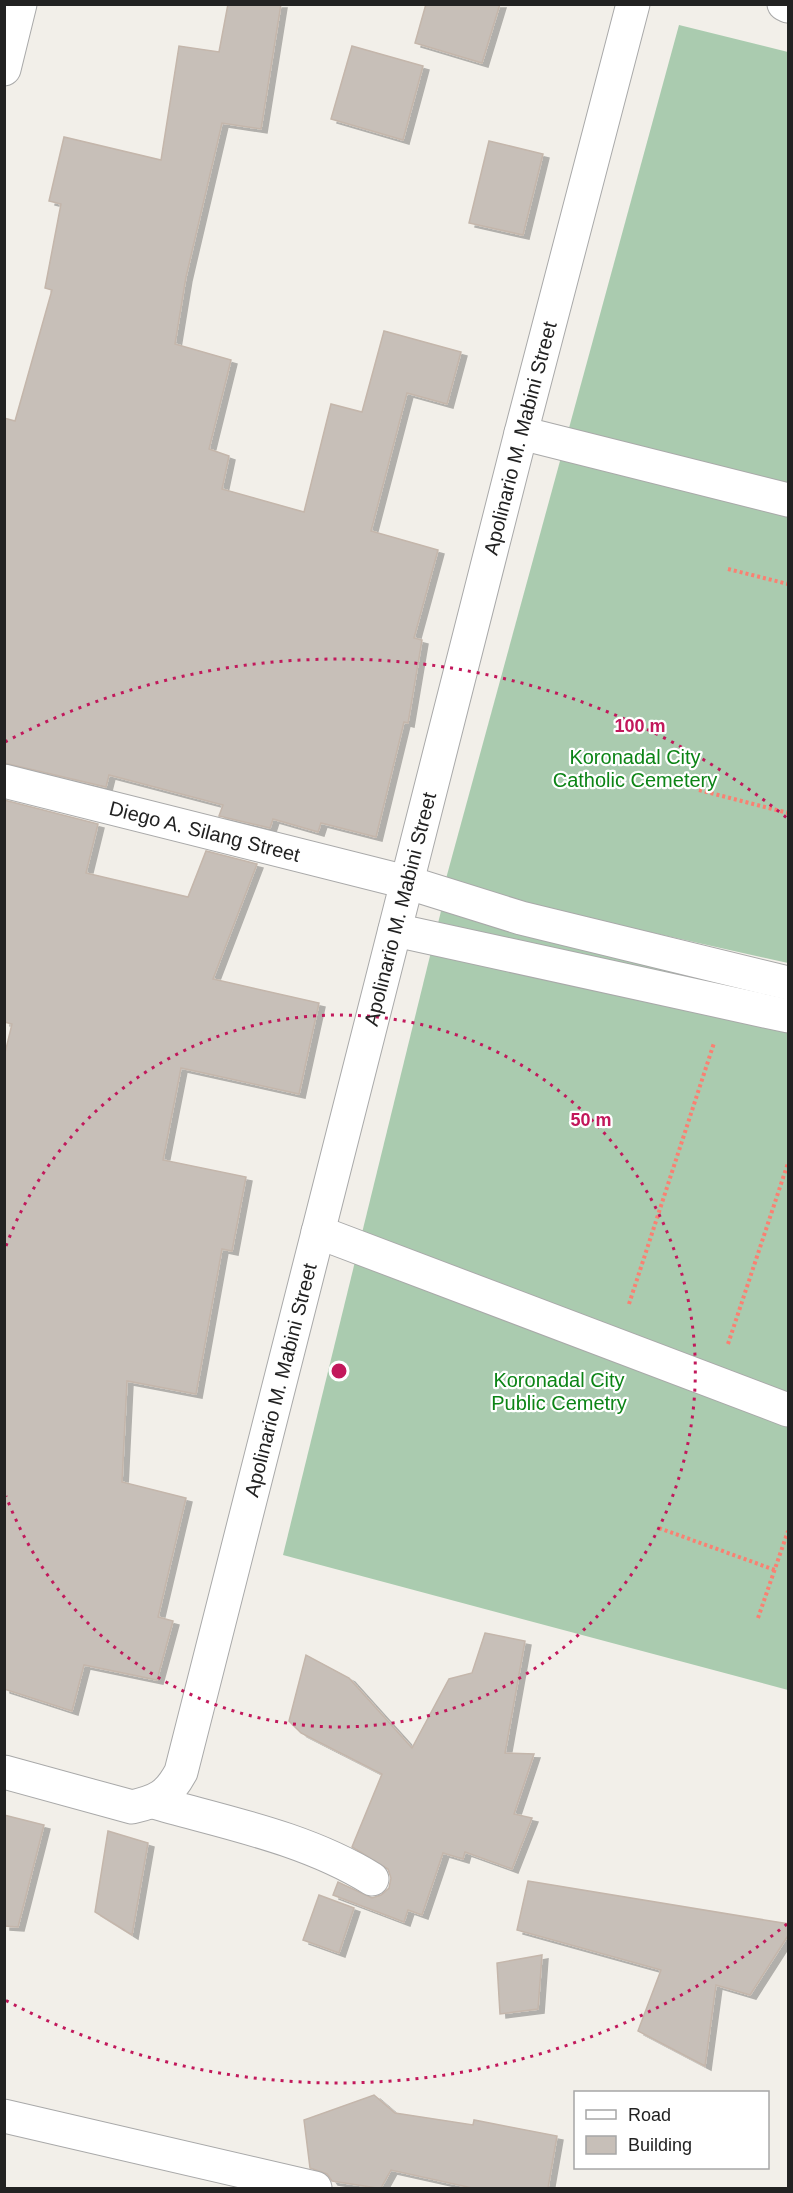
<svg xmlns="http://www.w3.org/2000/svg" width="793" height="2193" font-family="Helvetica,sans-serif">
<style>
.cemetery{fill:#aacbaf}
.building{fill:#c7bfb8;stroke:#c4b6ab;stroke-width:1.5;filter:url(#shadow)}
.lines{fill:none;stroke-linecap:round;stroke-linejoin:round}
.minor-casing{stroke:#a9a9a9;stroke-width:35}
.path{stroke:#fa8072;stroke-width:4;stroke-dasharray:3 3;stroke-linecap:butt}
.minor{stroke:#fff;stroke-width:33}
.ring{fill:none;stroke:#c2185b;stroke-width:3;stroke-dasharray:3 6}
.labels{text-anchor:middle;stroke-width:4.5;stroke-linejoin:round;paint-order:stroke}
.street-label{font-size:20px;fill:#222;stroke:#fff}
.park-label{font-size:20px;fill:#0c8416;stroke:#fff}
.centre{fill:#c2185b;stroke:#fff;stroke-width:3}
.ring-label{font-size:18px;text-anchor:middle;font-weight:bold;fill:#c2185b;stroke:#fff;stroke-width:4.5;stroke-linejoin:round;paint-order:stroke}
</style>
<defs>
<filter id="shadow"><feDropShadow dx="6" dy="4" stdDeviation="0" flood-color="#0004"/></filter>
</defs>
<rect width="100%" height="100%" fill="#f2efe9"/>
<g class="cemetery">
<path d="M679,25L788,52V963L444,886Z"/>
<path d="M442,907L788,989V1690L283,1555Z"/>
</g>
<g class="building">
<path d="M228,4H281L261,129L222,123L186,277L175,344L231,360L209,449L229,456L222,489L304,512L331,404L362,412L384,331L461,352L447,404L407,393L371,531L438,550L414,638L422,640L408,723L404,722L376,837L321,823L318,832L273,819L270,828L219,816L223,805L109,775L106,787L4,763V418L15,421L52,290L45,288L61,204L49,201L64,137L161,160L179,46L219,52Z"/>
<path d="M426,4H500L482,63L415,43Z"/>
<path d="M352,46L423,66L403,140L331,119Z"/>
<path d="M489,141L543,154L523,235L469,223Z"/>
<path d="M4,800L98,824L86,873L188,897L206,851L257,864L213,979L319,1003L299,1094L181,1068L163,1160L246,1177L232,1251L222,1249L196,1394L127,1381L122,1482L186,1498L158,1617L173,1621L157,1680L84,1665L72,1711L4,1689V1057L12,1024L4,1022Z"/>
<path d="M485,1633L525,1641L505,1753L534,1754L514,1814L532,1818L512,1869L465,1852L463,1859L443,1853L422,1915L408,1910L404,1922L333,1895L338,1882L372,1898L381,1895L389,1888L391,1878L388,1869L352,1847L382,1774L301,1733L289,1721L306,1655L349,1678L412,1748L449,1679L472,1673Z"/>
<path d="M4,1815L44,1825L18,1927L4,1926Z"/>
<path d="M108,1831L148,1843L132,1935L95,1912Z"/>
<path d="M528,1881L789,1924V1934L750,1995L716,1985L705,2066L638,2031L661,1970L517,1930Z"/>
<path d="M319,1895L354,1908L339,1953L303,1940Z"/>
<path d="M542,1955L538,2009L500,2014L497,1963Z"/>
<path d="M374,2095L395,2113L473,2125L474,2120L557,2136L548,2188H472L391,2170L381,2188H377L332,2181L327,2174L310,2168L304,2120Z"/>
</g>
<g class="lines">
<defs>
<g id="minor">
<path d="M784,4L788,6"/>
<path d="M4,69L20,4"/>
<path d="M521,433L788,500"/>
<path id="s1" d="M4,781L406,882L521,918L788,983"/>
<path d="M395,930L788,1016"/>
<path d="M318,1232L788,1410"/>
<path id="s2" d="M4,1772L132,1807C158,1801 168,1796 181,1772L521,433L633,4"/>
<path d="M153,1802C227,1823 306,1838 372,1879"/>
<path d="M4,2116L315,2188"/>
</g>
</defs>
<use href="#minor" class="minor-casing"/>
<g class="path">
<path d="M728,569L788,584"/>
<path d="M699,790L788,813"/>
<path d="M629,1304L714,1043"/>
<path d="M728,1344L788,1163"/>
<path d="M659,1528L775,1570"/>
<path d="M758,1618L788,1531"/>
</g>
<use href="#minor" class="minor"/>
</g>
<g class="ring">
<path d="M6 1246A356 356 0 1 1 6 1496"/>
<path d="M787 1924A712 712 0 0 1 5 2000M5 742A712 712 0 0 1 787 818"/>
</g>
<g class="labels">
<g class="street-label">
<text dy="7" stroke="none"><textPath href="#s2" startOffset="1572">Apolinario M. Mabini Street</textPath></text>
<text dy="7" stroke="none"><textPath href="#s1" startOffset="207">Diego A. Silang Street</textPath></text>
<text dy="7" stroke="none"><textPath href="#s2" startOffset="1086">Apolinario M. Mabini Street</textPath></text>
<text dy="7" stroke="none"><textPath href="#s2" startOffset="600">Apolinario M. Mabini Street</textPath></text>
</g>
<g class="park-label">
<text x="635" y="764">Koronadal City<tspan x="635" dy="23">Catholic Cemetery</tspan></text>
<text x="559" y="1387">Koronadal City<tspan x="559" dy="23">Public Cemetry</tspan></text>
</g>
</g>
<circle cx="339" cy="1371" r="9" class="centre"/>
<g class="ring-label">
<text x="640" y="732">100 m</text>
<text x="591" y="1126">50 m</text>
</g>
<rect width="793" height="2193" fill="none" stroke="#222222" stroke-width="12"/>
<rect x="574" y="2091" width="195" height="78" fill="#ffffff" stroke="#a7a7a7" stroke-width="1.5"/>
<rect x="586" y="2110" width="30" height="9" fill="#ffffff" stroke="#a7a7a7" stroke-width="1.5"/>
<text x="628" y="2121" font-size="18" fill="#222222">Road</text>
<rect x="586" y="2136" width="30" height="18" fill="#c7bfb8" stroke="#a7a7a7" stroke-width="1.5"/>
<text x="628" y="2151" font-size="18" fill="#222222">Building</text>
</svg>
